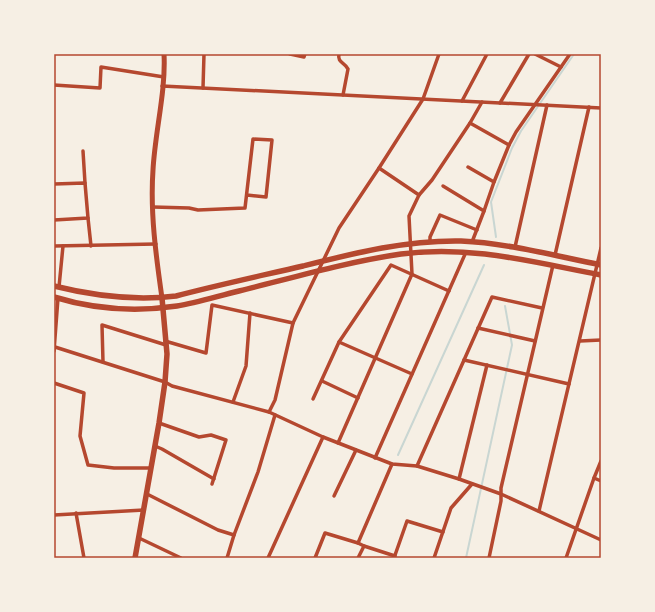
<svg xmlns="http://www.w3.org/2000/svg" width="655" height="612" font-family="Spectral,serif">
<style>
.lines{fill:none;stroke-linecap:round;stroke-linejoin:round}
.stream{stroke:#c9d6d2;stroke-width:2}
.minor{stroke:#b5482f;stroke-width:3.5}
.secondary{stroke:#b5482f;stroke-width:5}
.primary{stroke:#b5482f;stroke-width:5.5}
.neatline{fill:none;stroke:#b5482f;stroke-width:1.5}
</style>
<rect width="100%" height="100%" fill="#f6efe4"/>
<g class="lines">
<g class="stream">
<path d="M496,237L491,202L512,148L521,131L574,54"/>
<path d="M398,455L484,265"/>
<path d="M466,558L512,345L505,306"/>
</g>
<g class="minor">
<path d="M290,54L304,57L305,54"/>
<path d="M339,54C337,63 345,62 348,69L343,95"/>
<path d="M535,54L561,67"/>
<path d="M54,85L100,88L101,67L164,77"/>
<path d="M162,86L601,108"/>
<path d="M203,88L204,54"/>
<path d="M462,101L487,54"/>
<path d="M482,102L470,123L509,145L516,132L570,54"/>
<path d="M500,103L529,54"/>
<path d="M83,151L85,183"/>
<path d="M468,167L494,182L509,145"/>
<path d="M54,184L85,183L88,218L54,220"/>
<path d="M443,186L484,211L494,182"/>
<path d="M419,195L432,180L470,123"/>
<path d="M153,207L189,208L198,210L245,208L253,139L272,140L266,197L247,195"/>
<path d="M88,218L91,246"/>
<path d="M430,242V237L440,215L477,230"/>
<path d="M472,242L484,211"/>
<path d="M54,246L156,244"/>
<path d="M515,247L547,105"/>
<path d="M555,255L589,107"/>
<path d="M59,287L63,246"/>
<path d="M478,328L535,341"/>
<path d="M165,341L206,353L212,305L293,323"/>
<path d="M580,341L601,340"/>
<path d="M55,347L165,382L172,386L269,412L323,437L392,464L417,466L459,479L501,494L601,540"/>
<path d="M54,351L58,298"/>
<path d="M464,360L569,384"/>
<path d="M103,362L102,325L166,345"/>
<path d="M412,374L339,342L391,265L449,291"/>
<path d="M322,381L358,398"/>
<path d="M54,383L84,393L80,436L88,465L114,468H151"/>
<path d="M313,399L339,342"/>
<path d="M233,402L246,366L250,313"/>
<path d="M269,412L275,400L293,323L339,228L379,168"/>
<path d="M159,423L199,437L211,435L226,440L212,484"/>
<path d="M338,443L412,274L409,216L419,195L379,168L423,99L439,54"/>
<path d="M155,446L162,449L214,479"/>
<path d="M375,458L466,252"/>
<path d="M417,466L492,297L542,308"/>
<path d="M594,478L601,481"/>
<path d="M459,479L487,365"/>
<path d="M147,494L218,530L234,535"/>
<path d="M334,496L356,450"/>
<path d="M539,511L601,248"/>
<path d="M76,513L84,558"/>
<path d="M54,515L144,510"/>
<path d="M139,538L181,558"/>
<path d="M364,546L395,556"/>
<path d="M227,558L234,535L258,472L275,415"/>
<path d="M268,558L323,437"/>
<path d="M315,558L325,533L358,543"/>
<path d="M358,558L364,546L358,543L392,464"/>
<path d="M394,558L407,521L443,532"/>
<path d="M434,558L451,508L472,484"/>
<path d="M489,558L501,501V488L553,265"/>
<path d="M566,558L594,478L601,461"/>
</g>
<path class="secondary" d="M162,298C156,256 150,212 153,170C155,132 166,91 164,54"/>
<g class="primary">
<path d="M54,286C94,296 134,301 176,296C218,285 260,276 303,266C355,253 406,240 461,241C508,243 555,256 601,265"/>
<path d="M54,297C93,309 136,312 177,306C197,303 218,296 239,291C292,278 346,262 401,254C472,245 532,262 601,275"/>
<path d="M135,558L159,423L165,382L167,354L162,298"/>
</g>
</g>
<rect width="655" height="612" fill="none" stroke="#f6efe4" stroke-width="110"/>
<rect x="55" y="55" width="545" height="502" class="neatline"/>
</svg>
